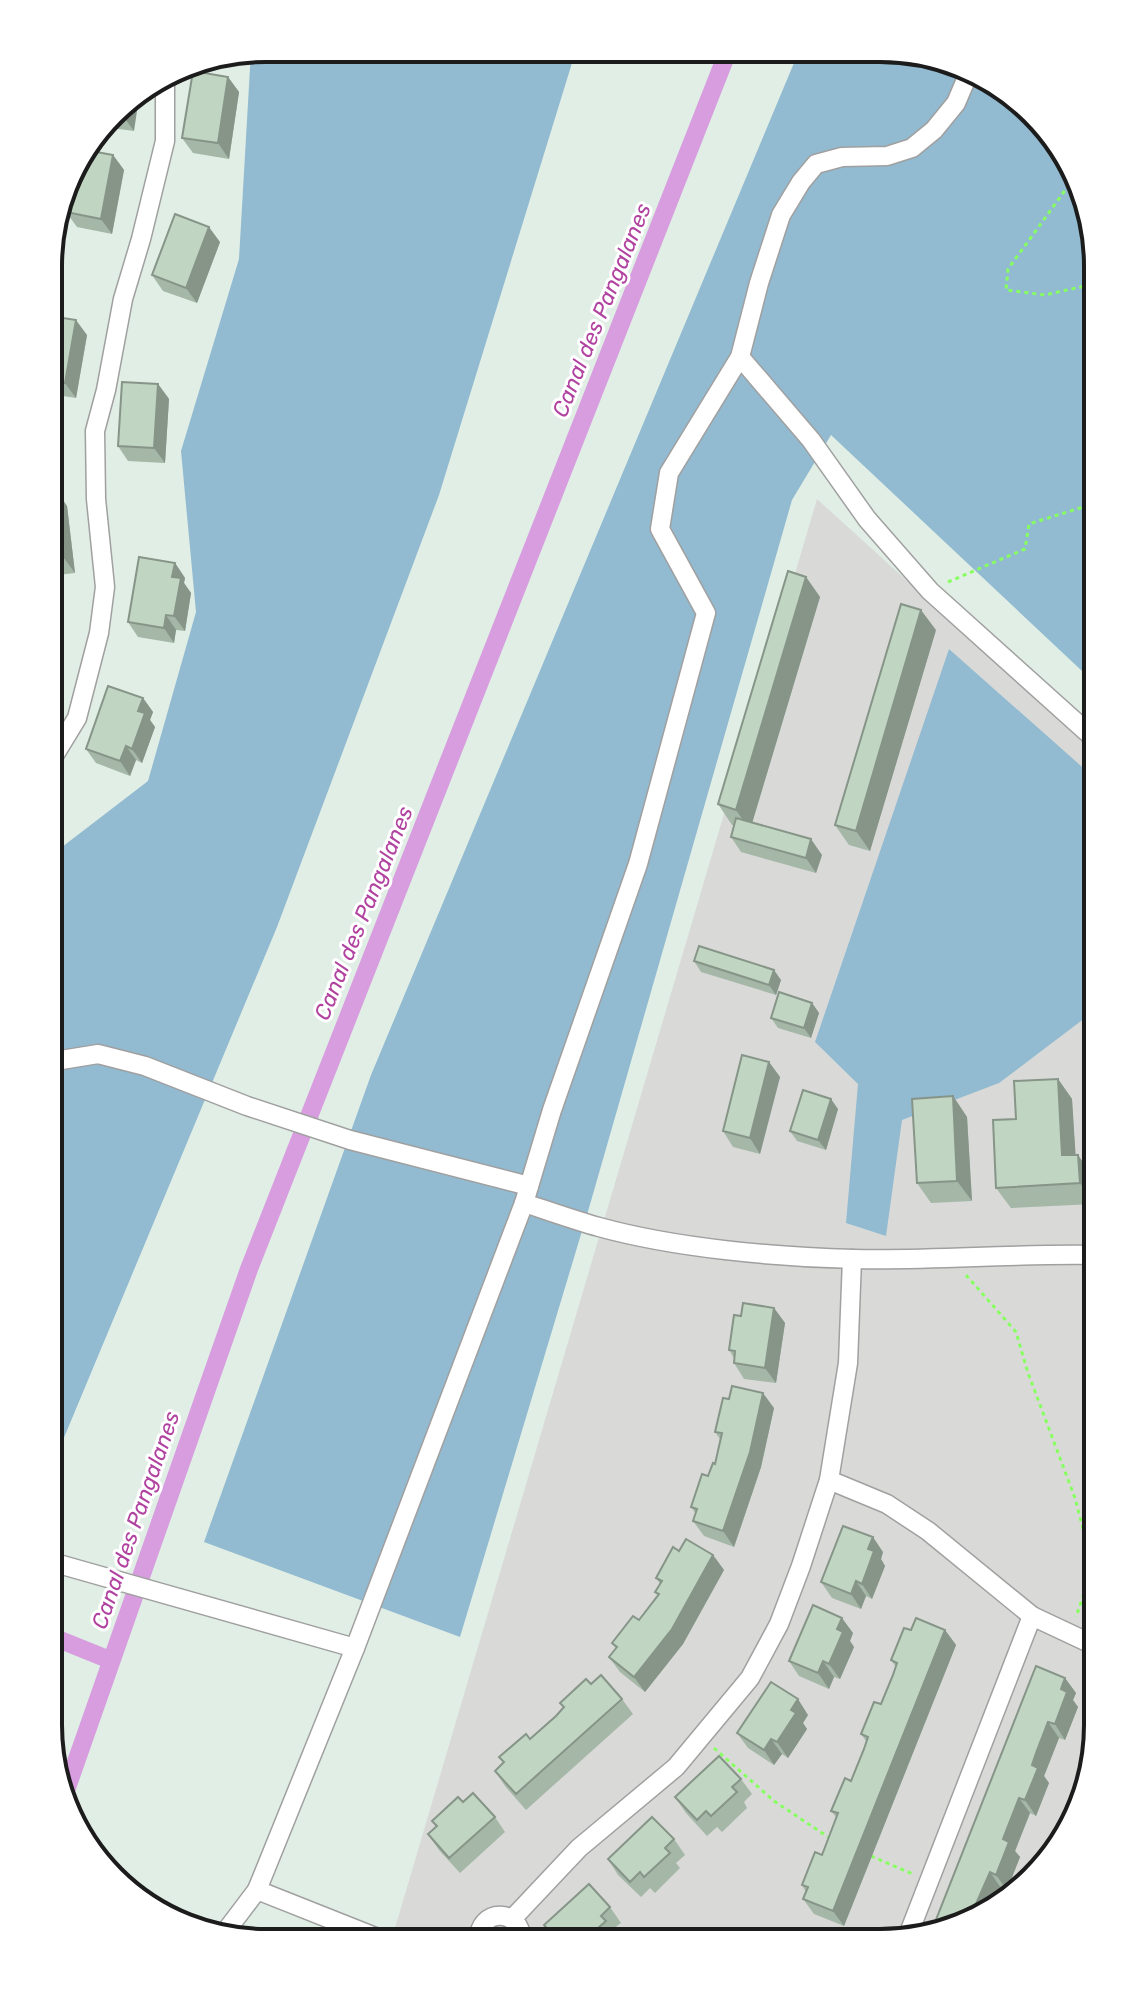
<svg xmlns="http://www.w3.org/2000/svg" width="1146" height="1991" font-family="Rubik,sans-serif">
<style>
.residential{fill:#d9dad8}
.forest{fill:#92bad0}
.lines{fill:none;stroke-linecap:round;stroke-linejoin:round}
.canal{stroke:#d79ddf;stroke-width:18}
.minor-casing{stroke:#a0a0a0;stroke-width:21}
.path{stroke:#87ff60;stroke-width:3;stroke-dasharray:4 4;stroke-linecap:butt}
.minor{stroke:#fff;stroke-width:18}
.wall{fill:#a5b7a7}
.shaded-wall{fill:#869588}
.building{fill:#c0d5c2;stroke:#869588;stroke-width:2}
.labels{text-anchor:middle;stroke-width:6;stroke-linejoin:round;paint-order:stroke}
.water-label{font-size:22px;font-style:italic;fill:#b143a0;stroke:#fff}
.rim{fill:none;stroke:#1c1c1c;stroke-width:4}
</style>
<rect width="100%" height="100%" fill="#e0eee5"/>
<path class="residential" d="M817,499L1098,754L1097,1739L1053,1858L950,1931L880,1943L429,1942L395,1928Z"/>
<g class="forest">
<path d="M266,48L576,50L439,495L277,927L48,1476L49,857L148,781L196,612L181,451L239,259L251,51Z"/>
<path d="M799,51L922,52L1023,102L1086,196L1098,266V686L831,435L792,500L591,1201L460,1637L204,1542L371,1075Z"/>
<path d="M949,649L1098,781V1019L1085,1018L999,1083L902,1120L886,1236L846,1223L858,1084L815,1042Z"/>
</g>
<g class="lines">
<g class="canal">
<path d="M48,1635L110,1660"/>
<path d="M63,1799L249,1269L728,51"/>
</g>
<defs>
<g id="minor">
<path d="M968,75L956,103L934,130L912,148L887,156L842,157L816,164L801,182L781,215L759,283L740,357L669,473L660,529L706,613L638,864L552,1110L524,1203C549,1211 574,1220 599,1227C675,1248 775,1257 854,1259C935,1261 1016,1253 1098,1255"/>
<path d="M740,357L811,440L867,519L930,591L1098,742"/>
<path d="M49,764L77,718L99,633L105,587L96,499L95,431L106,390L123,299L141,239L165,141V76"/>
<path d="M49,1062L98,1054L145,1066L247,1106L350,1140L529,1186"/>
<path d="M829,1480L848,1363L852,1259"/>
<path d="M48,1561L355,1648"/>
<path d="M512,1919L579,1848L676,1767L750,1678L779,1624L801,1566L829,1480L887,1504L928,1531L1032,1616"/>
<path d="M223,1935L257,1890"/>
<path d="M907,1938L1032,1616L1098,1647"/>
<path d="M388,1942L257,1890L355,1648L524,1203"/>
<path d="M479,1942C477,1906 524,1908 521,1942"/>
</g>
</defs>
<use href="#minor" class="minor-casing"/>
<g class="path">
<path d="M1074,178L1008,269L1006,290L1045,295L1098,283"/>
<path d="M948,582L1025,549L1029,524L1083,507L1098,495"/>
<path d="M966,1275L1016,1332L1028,1373L1075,1498L1093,1567L1076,1617"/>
<path d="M714,1748L774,1801L831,1839"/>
<path d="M871,1856L915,1875"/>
</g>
<use href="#minor" class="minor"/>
</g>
<g class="wall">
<path d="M228,77L239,92L229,159L193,153L182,138Z"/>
<path d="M122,102L134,131L104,127Z"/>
<path d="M113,155L124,170L112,234L77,227L66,212Z"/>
<path d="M220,242L197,303L163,291L152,275Z"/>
<path d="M50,316L87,335L76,398L50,394Z"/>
<path d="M158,384L169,399L165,463L128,461L118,446Z"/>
<path d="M50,492L67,506L75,573L49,576Z"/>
<path d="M175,563L185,578L184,583L191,593L185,631L176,630L174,643L138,637L128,622Z"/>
<path d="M806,577L820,597L752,823L822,855L816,873L741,852L731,837L734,825H732L718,804Z"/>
<path d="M936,630L870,851L849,845L835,825Z"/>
<path d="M143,698L153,712L150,720L155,727L142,763L136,760L130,776L96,763L86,749Z"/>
<path d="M694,961L781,980L776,995L701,972Z"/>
<path d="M812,1003L819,1013L811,1038L778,1028L771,1018Z"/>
<path d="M769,1062L780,1077L760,1154L733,1147L723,1131Z"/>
<path d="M1058,1079L1072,1099L1075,1155L1092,1175L1094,1204L1011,1208L996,1188L1016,1119Z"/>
<path d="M953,1096L967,1117L972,1201L931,1203L917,1183Z"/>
<path d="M838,1109L826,1150L797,1141L790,1131Z"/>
<path d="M774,1308L785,1323L776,1383L744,1379L734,1363V1358L729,1350L741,1316Z"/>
<path d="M774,1408L761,1467L734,1547L704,1536L693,1521L696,1514L691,1507L715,1464L720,1439L715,1432Z"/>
<path d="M679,1551L713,1555L724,1570L683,1644L645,1692L620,1672L609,1657L616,1649L612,1643L639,1620L658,1596L655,1592L660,1584L656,1578Z"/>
<path d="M883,1552L881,1559L885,1566L872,1599L866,1596L861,1609L832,1598L821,1582Z"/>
<path d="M911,1630H945L956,1645L844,1926L814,1914L803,1899L806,1892L802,1885L822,1855L836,1817L831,1811L851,1781L864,1749L866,1741L861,1734L881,1704L896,1667L891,1660Z"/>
<path d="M853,1633L850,1641L854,1647L840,1679L834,1677L829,1689L799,1676L789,1661Z"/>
<path d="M1065,1678L1076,1693L1073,1700L1078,1707L1065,1740L1059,1738L1047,1769L1044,1776L1049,1783L1036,1816L1030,1813L1015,1851L1020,1857L1007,1890L1001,1888L996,1899L950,1931Z"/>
<path d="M591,1684L622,1699L633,1714L526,1810L505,1786L495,1771L564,1708L560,1703Z"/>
<path d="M808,1715L803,1723L807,1729L788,1758L782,1754L774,1765L748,1748L737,1733Z"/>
<path d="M741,1779L752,1794L744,1802L747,1808L722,1832L717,1827L707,1836L686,1813L675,1797Z"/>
<path d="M463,1802L495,1817L505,1832L460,1873L439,1850L428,1834L436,1827L432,1821Z"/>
<path d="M674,1839L685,1855L676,1863L680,1868L655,1893L650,1888L641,1897L618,1875L608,1859Z"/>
<path d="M610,1907L621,1923L612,1930L616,1936L610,1942H556L544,1925Z"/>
</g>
<g class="shaded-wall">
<path d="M228,77L239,92L229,159L218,143Z"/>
<path d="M140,91L134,131L123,116L126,100Z"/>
<path d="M113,155L124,170L112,234L101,219Z"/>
<path d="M209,227L220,242L197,303L186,288Z"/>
<path d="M76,320L87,335L76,398L65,383Z"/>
<path d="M158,384L169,399L165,463L154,448Z"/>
<path d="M57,491L67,506L75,573L64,558Z"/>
<path d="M175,563L185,578L184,583L191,593L185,631L174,616L172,577Z"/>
<path d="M806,577L820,597L750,830L736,810Z"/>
<path d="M921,610L936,630L870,851L856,831Z"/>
<path d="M166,615L176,630L174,643L164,628Z"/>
<path d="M143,698L153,712L150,720L155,727L142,763L132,749L138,711Z"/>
<path d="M126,746L136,760L130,776L120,761Z"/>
<path d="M811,839L822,855L816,873L806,858Z"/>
<path d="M774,970L781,980L776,995L769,985Z"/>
<path d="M812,1003L819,1013L811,1038L804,1028Z"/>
<path d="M769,1062L780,1077L760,1154L750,1138Z"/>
<path d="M1058,1079L1072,1099L1077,1176L1062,1155Z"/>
<path d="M953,1096L967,1117L972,1201L957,1181Z"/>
<path d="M831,1099L838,1109L826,1150L818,1140Z"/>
<path d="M1078,1155L1092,1175L1094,1204L1080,1183Z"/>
<path d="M774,1308L785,1323L776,1383L765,1368Z"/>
<path d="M763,1393L774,1408L761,1467L734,1547L723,1531Z"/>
<path d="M873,1537L883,1552L881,1559L885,1566L872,1599L862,1584L868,1549Z"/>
<path d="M713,1555L724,1570L683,1644L645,1692L634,1677Z"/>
<path d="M856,1581L866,1596L861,1609L851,1594Z"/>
<path d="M842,1618L853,1633L850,1641L854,1647L840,1679L829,1664L837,1629Z"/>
<path d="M945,1630L956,1645L844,1926L833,1911Z"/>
<path d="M823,1661L834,1677L829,1689L818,1673Z"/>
<path d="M1065,1678L1076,1693L1073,1700L1078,1707L1065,1740L1055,1724L1061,1689Z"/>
<path d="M798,1699L808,1715L803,1723L807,1729L788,1758L777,1742L791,1710Z"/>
<path d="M1048,1722L1059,1738L1044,1776L1049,1783L1036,1816L1025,1800L1032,1765Z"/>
<path d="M771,1739L782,1754L774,1765L764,1750Z"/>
<path d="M1019,1798L1030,1813L1015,1851L1020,1857L1007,1890L996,1875L1003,1839Z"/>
<path d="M990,1872L1001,1888L996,1899L974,1914L972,1913Z"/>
</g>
<g class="building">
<path d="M193,71L228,77L218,143L182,138Z"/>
<path d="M126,100L123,116L113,114L122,102Z"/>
<path d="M86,150L113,155L101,219L66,212L76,163Z"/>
<path d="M175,214L209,227L186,288L152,275Z"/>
<path d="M50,316L76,320L65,383L50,380Z"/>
<path d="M122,382L158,384L154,448L118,446Z"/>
<path d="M57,491L64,558L49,560L50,492Z"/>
<path d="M139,557L175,563L172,577L181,578L174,616L166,615L164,628L128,622Z"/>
<path d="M788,571L806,577L736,810L718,804Z"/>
<path d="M901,604L921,610L856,831L835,825Z"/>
<path d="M108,686L143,698L138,711L145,713L132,749L126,746L120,761L86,749Z"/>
<path d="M736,818L811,839L806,858L731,837Z"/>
<path d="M699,946L774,970L769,985L694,961Z"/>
<path d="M779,992L812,1003L804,1028L771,1018Z"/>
<path d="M742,1055L769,1062L750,1138L723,1131Z"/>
<path d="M1058,1079L1062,1155H1078L1080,1183L996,1188L993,1120L1016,1119L1014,1081Z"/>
<path d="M803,1090L831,1099L818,1140L790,1131Z"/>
<path d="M953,1096L957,1181L917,1183L912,1099Z"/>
<path d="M743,1303L774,1308L765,1368L734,1363L735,1351L729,1350L734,1315L741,1316Z"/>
<path d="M732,1386L763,1393L750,1452L723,1531L693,1521L697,1509L691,1507L702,1474L708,1476L713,1463L715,1464L722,1433L715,1432L723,1398L729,1399Z"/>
<path d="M843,1526L873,1537L868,1549L874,1551L862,1584L856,1581L851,1594L821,1582Z"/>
<path d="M686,1539L713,1555L672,1629L634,1677L609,1657L617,1647L612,1643L633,1616L639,1620L659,1594L655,1592L662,1581L656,1578L673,1547L679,1551Z"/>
<path d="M813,1605L842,1618L837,1629L843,1632L829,1664L823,1661L818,1673L789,1661Z"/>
<path d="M916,1618L945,1630L833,1911L803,1899L808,1887L802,1885L815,1852L822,1855L838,1813L831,1811L845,1778L851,1781L864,1749L868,1737L861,1734L874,1702L881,1704L893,1675L897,1663L891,1660L904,1628L911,1630Z"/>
<path d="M1036,1666L1065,1678L1061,1689L1067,1692L1055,1724L1048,1722L1036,1753L1032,1765L1038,1768L1025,1800L1019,1798L1003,1839L1009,1842L996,1875L990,1872L972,1913L975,1914L950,1931L930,1935Z"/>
<path d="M601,1675L622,1699L516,1794L495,1771L504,1762L499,1757L526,1734L530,1739L556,1716L564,1707L560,1703L586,1679L591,1684Z"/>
<path d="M771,1682L798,1699L791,1710L796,1713L777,1742L771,1739L764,1750L737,1733Z"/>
<path d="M719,1756L741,1779L732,1787L737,1792L711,1816L706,1811L697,1820L675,1797Z"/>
<path d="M473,1793L495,1817L449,1858L428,1834L437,1826L432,1821L458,1797L463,1802Z"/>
<path d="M652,1817L674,1839L665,1848L670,1853L644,1877L640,1872L630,1882L608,1859Z"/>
<path d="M589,1884L610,1907L601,1916L606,1921L582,1942H578L575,1939L572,1942H559L544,1925Z"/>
</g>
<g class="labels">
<g class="water-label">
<text transform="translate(601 310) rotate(-68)" y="8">Canal des Pangalanes</text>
<text transform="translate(363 913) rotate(-68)" y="8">Canal des Pangalanes</text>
<text transform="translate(135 1520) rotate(-71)" y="8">Canal des Pangalanes</text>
</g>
</g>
<path d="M0 0H1146V1991H0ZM266 62H880A204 204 0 0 1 1084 266V1725A204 204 0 0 1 880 1929H266A204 204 0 0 1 62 1725V266A204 204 0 0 1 266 62Z" fill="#fff" fill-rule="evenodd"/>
<path class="rim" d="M266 62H880A204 204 0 0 1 1084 266V1725A204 204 0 0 1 880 1929H266A204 204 0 0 1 62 1725V266A204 204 0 0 1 266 62Z"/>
</svg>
